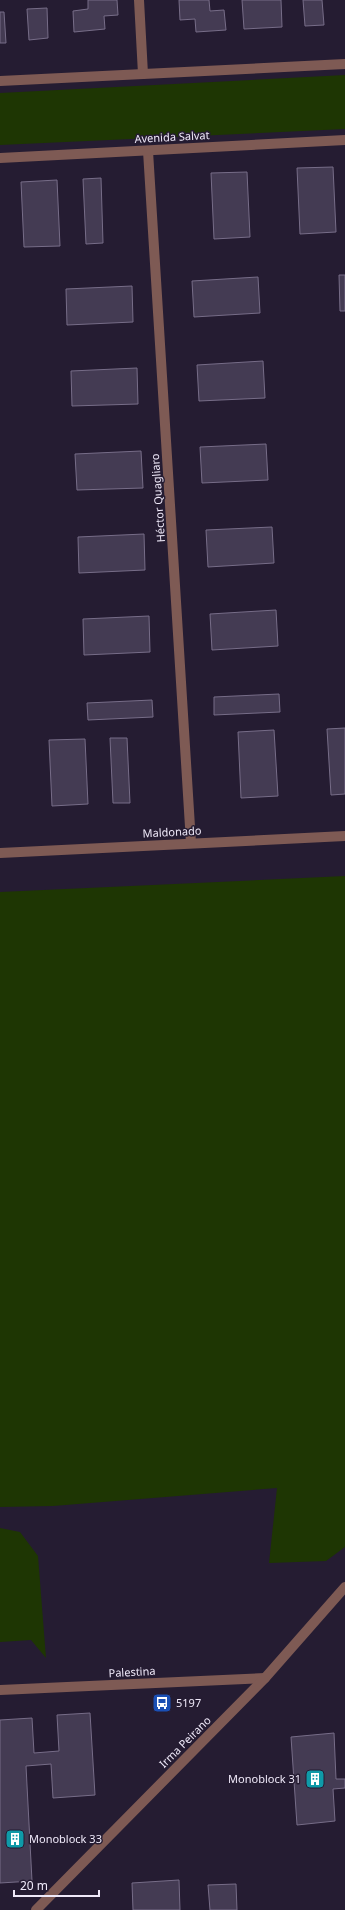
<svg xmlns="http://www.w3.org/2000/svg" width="345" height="1910" font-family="'Noto Sans',sans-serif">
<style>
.green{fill:#1e3603}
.building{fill:#443b53;stroke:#776d88}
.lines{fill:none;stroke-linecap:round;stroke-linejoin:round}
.minor{stroke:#7e5a54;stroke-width:10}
.labels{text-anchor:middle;stroke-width:3;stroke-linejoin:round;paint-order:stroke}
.street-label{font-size:11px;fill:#efe9f9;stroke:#251c32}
.poi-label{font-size:11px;fill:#efe9f9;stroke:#251c32;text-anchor:start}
</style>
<rect width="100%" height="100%" fill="#251c32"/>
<g class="green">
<path d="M345,75V129L0,145V93Z"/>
<path d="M345,876V1547L326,1561L269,1563L277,1488L53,1506L0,1507V892Z"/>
<path d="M0,1528L20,1532L38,1556L46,1658L31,1640L0,1642Z"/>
</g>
<g class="building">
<path d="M88,0H117L118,15L104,16L105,29L74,32L73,11L88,9Z"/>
<path d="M179,0H209L210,11L224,10L226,30L196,32L195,19L180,20Z"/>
<path d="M242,0H281L282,27L244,29Z"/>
<path d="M303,0H322L324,25L305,26Z"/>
<path d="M47,8L48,38L29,40L27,9Z"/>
<path d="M0,12H4L6,43H0Z"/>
<path d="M333,167L336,232L300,234L297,168Z"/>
<path d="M247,172L250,237L214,239L211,173Z"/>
<path d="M101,178L103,243L86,244L83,179Z"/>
<path d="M57,180L60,246L24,247L21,182Z"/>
<path d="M339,275H345V311H340Z"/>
<path d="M258,277L260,313L194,317L192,281Z"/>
<path d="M132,286L133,322L67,325L66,289Z"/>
<path d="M263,361L265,398L199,401L197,365Z"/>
<path d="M137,368L138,404L72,406L71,371Z"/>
<path d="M266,444L268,480L202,483L200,447Z"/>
<path d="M141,451L143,488L77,490L75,454Z"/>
<path d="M272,527L274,563L208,567L206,530Z"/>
<path d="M144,534L145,570L79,573L78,537Z"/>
<path d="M276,610L278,646L212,650L210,614Z"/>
<path d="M149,616L150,652L84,655L83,619Z"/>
<path d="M279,694L280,712L214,715V697Z"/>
<path d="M152,700L153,717L88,720L87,703Z"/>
<path d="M345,728V794L331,795L327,729Z"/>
<path d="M274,730L278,796L241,798L238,732Z"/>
<path d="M110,738H127L130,803H113Z"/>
<path d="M85,739L88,804L52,806L49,740Z"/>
<path d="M90,1713L95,1795L53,1798L51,1764L26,1766L32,1881L0,1883V1720L32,1718L34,1753L59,1751L57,1715Z"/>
<path d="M334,1733L336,1779H345V1788L333,1789L335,1821L297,1825L291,1737Z"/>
<path d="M179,1880L180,1910H133L132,1883Z"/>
<path d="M236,1884L237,1910H210L208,1885Z"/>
</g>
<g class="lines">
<g class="minor">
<path d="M139,0L143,74"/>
<path d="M0,81L345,64"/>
<path d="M148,151L191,843"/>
<path d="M0,158L345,140"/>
<path d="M0,853L345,836"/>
<path d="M0,1690L265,1678"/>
<path d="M36,1910L265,1678L345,1587"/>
</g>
</g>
<defs>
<symbol id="bus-square" viewBox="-11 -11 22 22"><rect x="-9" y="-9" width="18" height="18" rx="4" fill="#1a4fb4" stroke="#251c32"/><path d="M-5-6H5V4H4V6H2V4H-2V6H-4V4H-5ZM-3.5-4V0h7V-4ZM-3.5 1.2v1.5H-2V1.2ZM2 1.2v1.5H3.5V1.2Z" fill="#fff"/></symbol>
<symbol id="building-square" viewBox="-11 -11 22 22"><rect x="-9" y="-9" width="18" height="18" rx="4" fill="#0f9aa8" stroke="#251c32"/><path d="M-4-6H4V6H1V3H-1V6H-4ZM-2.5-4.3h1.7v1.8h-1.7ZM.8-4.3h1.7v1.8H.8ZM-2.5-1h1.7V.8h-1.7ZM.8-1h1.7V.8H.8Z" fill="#fff"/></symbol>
</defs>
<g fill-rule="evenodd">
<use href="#bus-square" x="151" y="1692" width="22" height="22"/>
<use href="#building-square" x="304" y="1768" width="22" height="22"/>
<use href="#building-square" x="4" y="1828" width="22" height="22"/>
</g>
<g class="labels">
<g class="street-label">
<text transform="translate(172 137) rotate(-3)" y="4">Avenida Salvat</text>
<text transform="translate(158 498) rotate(-94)" y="4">Héctor Quagliaro</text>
<text transform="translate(172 832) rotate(-3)" y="4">Maldonado</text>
<text transform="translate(132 1672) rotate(-3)" y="4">Palestina</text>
<text transform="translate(185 1742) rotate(-45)" y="4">Irma Peirano</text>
</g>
<g class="poi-label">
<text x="176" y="1707">5197</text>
<text x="301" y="1783" text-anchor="end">Monoblock 31</text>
<text x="29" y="1843">Monoblock 33</text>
</g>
</g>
<path d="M14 1890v6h85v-6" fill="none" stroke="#efe9f9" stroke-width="2"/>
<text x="20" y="1890" font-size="12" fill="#efe9f9" stroke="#251c32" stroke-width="3" paint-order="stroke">20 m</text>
</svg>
